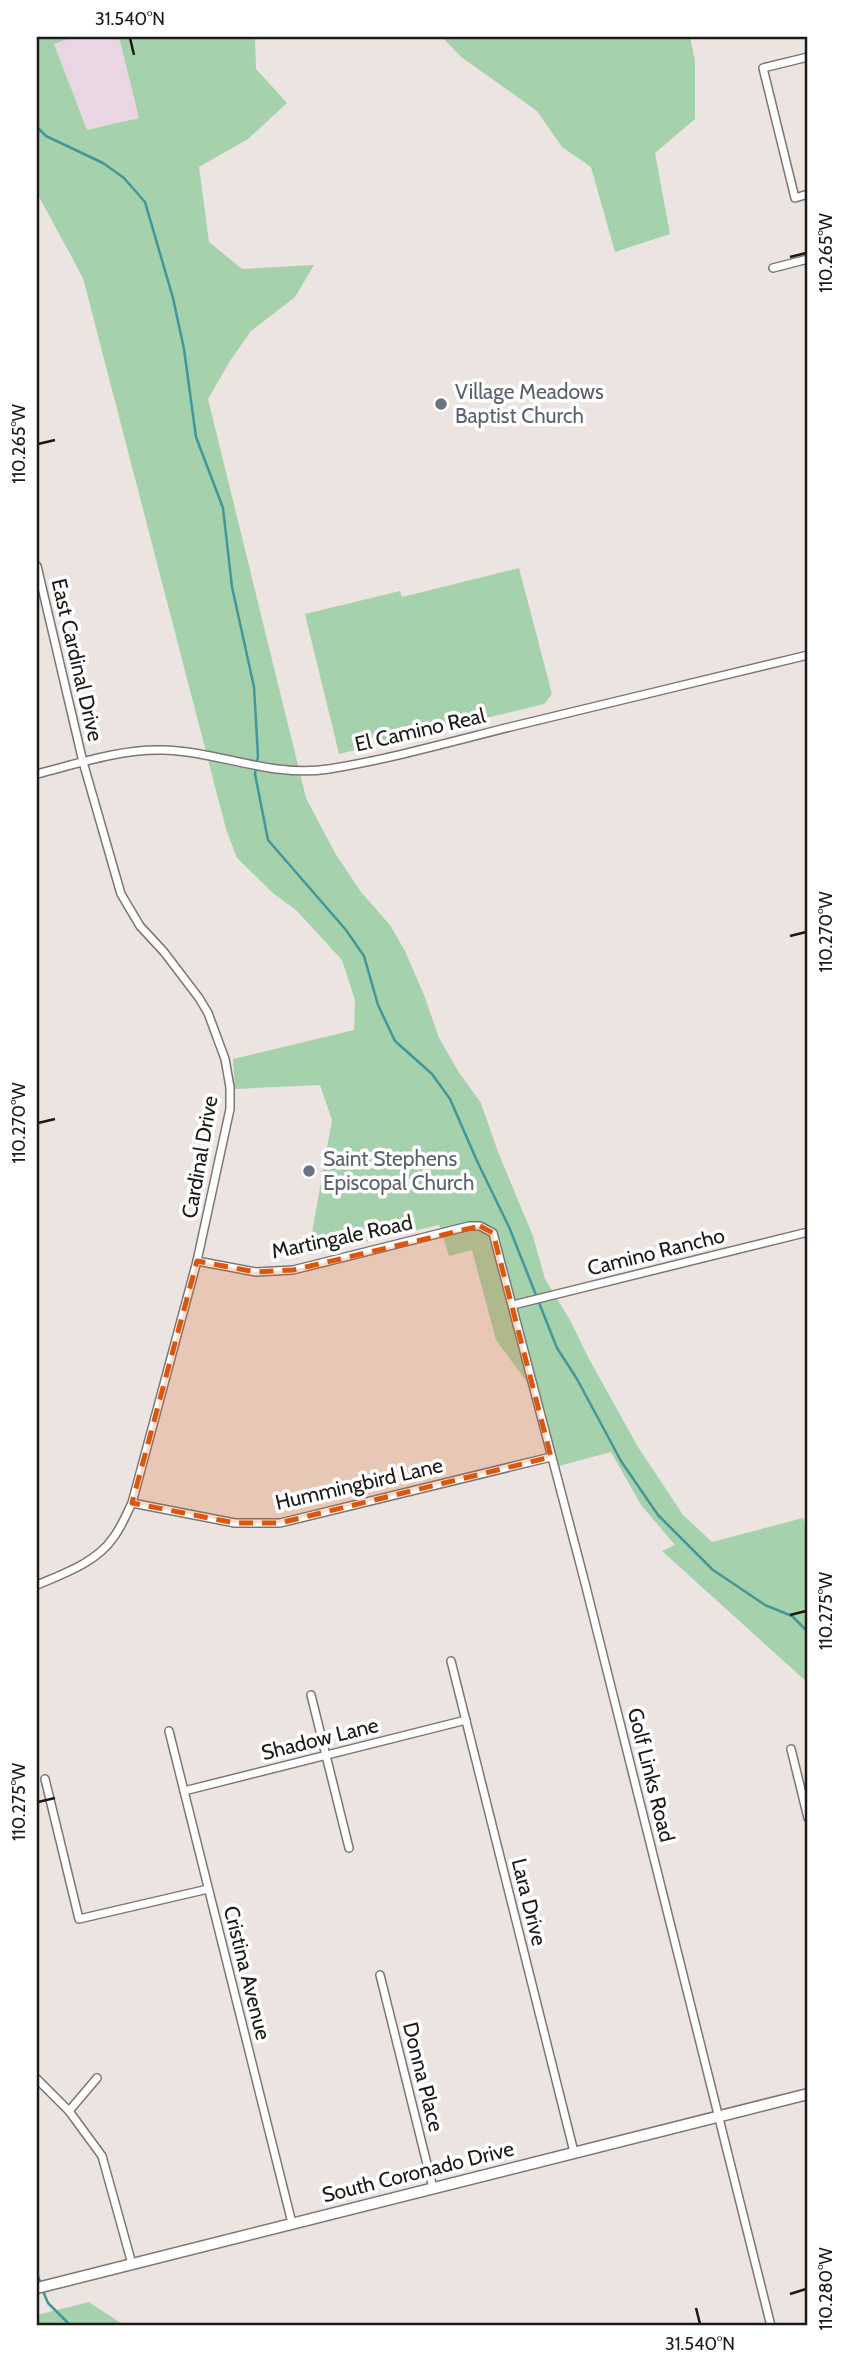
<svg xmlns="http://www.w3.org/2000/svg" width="845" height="2363" font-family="Cabin,sans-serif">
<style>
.industrial{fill:#ead5e3}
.green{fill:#a5d2ac}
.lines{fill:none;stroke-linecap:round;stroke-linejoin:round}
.stream{stroke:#439799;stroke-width:2.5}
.street-casing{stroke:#7d7673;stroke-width:10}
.secondary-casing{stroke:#7d7673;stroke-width:13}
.street{stroke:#fff;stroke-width:7}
.secondary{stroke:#fff;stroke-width:10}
.marked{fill:#de560d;fill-opacity:0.2;stroke:#de560d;stroke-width:5;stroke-dasharray:14 9;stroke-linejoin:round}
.ticks{fill:none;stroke:#1c1a18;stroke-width:2.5}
.worship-dot{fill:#6b7280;stroke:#fff;stroke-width:2.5}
.labels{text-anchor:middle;stroke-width:7;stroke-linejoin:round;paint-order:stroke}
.worship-label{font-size:21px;fill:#5b616d;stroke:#fff;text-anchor:start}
.street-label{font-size:21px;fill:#1c1a18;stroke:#fff}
.neatline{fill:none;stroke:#1c1a18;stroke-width:2.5}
.ticks-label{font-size:18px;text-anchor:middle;fill:#1c1a18}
</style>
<rect width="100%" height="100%" fill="#ece4e0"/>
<path class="industrial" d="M72,37H119L139,118L86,130L54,43Z"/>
<g class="green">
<path d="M37,37H72L54,44L87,130L139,118L119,37H255L256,69L287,103L248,139L199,167L209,242L242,269L314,265L295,297L251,331L230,361L208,399L306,798L335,853L361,892L390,925L405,951L424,995L439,1038L458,1071L481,1103L498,1152L533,1236L545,1279L570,1320L588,1357L638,1447L683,1515L712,1542L803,1518L808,1533V1683L662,1551L675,1545L641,1505L611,1452L559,1466L529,1385L496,1340L472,1250L449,1256L439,1225L308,1255L332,1120L320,1085L235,1089L233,1059L354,1030L355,1000L342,960L296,910L274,894L237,858L226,829L83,278L37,193Z"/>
<path d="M442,37H690L695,61V119L655,153L670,234L615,252L591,167L562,147L537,111L460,56Z"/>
<path d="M519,568L552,694L544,704L339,754L305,614L400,591L402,597Z"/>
<path d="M89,2302L125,2326H37V2315Z"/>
</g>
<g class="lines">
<g class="stream">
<path d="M37,127L46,136L103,163L124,178L145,202L173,298L184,349L196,437L223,508L232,587L254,687L258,756L255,774L268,840L346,930L364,956L378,1005L395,1041L432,1074L450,1099L477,1161L509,1227L557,1348L577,1379L621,1461L658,1515L713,1570L765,1605L792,1616L808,1632"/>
<path d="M37,2274L41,2284"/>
<path d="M43,2291L48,2303L71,2326"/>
</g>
<defs>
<g id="street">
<path d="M808,57L763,68L795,198L808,194"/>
<path d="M773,268L808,259"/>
<path d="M37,566L83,762L121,894L140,926L164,952L199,998L208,1013L225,1059L230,1087V1109L197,1261L132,1503C126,1515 121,1528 113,1538C97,1562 63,1574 37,1585"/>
<path d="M37,774C77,764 120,749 161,750C219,751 270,778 329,769C390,759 450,742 510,727C609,703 709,679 808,655"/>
<path d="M197,1261L256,1272L293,1270L469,1226H480L493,1233L585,1583L771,2326"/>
<path d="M513,1305L808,1232"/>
<path d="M132,1503L235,1523H280L551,1457"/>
<path d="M451,1661L574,2152"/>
<path d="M311,1695L349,1848"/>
<path d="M169,1731L292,2223"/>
<path d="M791,1749L808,1818"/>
<path d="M45,1779L79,1919L208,1889"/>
<path d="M184,1791L466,1720"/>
<path d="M380,1975L433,2188"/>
<path d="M37,2079L69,2111L102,2156L132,2264"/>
<path d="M69,2111L97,2078"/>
</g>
<path id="secondary" d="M37,2288L808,2094"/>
</defs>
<use href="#street" class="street-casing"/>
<use href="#secondary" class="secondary-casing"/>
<use href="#street" class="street"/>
<use href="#secondary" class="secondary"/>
</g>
<path class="marked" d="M480,1226L493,1233L551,1457L280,1523H235L132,1503L197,1261L256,1272L293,1270Z"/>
<path class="ticks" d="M130,38L134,55M790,257L806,253M38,444L55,440M790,936L806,932M38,1123L55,1119M790,1615L806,1611M38,1802L55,1798M790,2294L806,2289M696,2308L700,2324"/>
<g class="worship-dot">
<circle cx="441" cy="404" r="7"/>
<circle cx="309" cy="1171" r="7"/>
</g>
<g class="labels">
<g class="worship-label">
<text x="455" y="399">Village Meadows<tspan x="455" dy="24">Baptist Church</tspan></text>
<text x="323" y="1166">Saint Stephens<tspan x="323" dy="24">Episcopal Church</tspan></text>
</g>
<g class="street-label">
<text transform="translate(77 660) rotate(77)" y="7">East Cardinal Drive</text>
<text transform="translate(420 730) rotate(-13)" y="7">El Camino Real</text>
<text transform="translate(200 1157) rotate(-80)" y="7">Cardinal Drive</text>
<text transform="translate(342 1237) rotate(-12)" y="7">Martingale Road</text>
<text transform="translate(656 1252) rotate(-14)" y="7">Camino Rancho</text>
<text transform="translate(359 1484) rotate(-13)" y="7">Hummingbird Lane</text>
<text transform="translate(320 1739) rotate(-14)" y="7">Shadow Lane</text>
<text transform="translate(651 1775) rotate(76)" y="7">Golf Links Road</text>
<text transform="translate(529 1902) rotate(76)" y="7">Lara Drive</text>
<text transform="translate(247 1973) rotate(76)" y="7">Cristina Avenue</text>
<text transform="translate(423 2077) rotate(76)" y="7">Donna Place</text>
<text transform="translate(418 2172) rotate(-14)" y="7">South Coronado Drive</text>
</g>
</g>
<rect width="845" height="2363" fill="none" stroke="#ffffff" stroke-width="77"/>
<rect x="38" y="38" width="768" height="2286" class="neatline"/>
<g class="ticks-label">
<text x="130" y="25">31.540°N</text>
<text transform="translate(826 253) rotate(-90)" y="6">110.265°W</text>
<text transform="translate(19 444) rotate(-90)" y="6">110.265°W</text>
<text transform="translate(826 932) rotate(-90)" y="6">110.270°W</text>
<text transform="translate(19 1123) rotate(-90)" y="6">110.270°W</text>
<text transform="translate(826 1611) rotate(-90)" y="6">110.275°W</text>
<text transform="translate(19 1802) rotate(-90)" y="6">110.275°W</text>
<text transform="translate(826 2289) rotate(-90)" y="6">110.280°W</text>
<text x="700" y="2350">31.540°N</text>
</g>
</svg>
